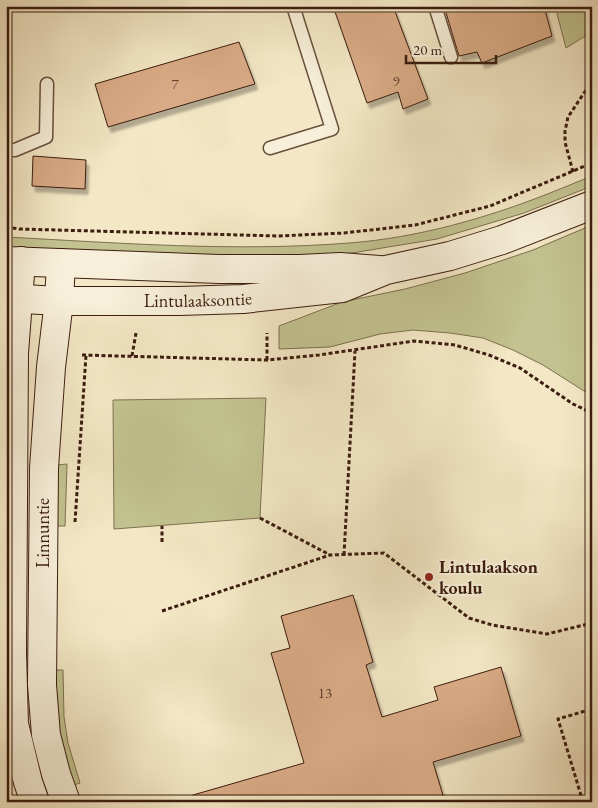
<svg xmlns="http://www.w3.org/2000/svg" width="598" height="808" font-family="'EB Garamond',serif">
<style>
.green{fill:#c2c390;stroke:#7e7050}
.building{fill:#d9ab86;stroke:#3b1d0f;filter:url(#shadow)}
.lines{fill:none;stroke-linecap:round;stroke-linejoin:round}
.lane-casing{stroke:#69503c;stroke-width:15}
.secondary-casing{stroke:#3b1d0f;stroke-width:30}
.path{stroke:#3b1d0f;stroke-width:3;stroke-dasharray:4 2.5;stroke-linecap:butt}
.lane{stroke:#f7efd9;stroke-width:12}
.secondary{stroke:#f7efd9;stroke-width:28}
.poi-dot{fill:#8f2418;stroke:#f7efd9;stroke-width:2}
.labels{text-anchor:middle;stroke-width:4;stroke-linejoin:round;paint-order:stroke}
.number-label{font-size:15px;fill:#62402d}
.street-label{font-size:18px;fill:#3b1d0f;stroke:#f7efd9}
.poi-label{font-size:18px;font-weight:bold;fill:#3b1d0f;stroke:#f7efd9;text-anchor:start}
</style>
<defs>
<filter id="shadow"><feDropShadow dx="3" dy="5.5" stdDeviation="1" flood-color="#0004"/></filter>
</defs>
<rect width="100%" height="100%" fill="#f3e7c5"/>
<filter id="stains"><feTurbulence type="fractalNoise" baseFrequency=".004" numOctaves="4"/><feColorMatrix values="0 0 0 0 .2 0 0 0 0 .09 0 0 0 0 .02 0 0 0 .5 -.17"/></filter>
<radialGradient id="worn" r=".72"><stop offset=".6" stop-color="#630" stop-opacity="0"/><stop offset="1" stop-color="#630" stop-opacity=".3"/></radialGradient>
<g class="green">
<path d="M555,6H592V32L566,48Z"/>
<path d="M592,176V186L524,213L437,239L352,253L287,257L6,251V237C120,243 235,252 349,243C417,238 487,218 550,193C564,187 578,182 592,176Z"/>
<path d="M592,225V396L543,365L513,350L483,338L450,333L413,330L380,334L330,347L279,349V326L342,302L405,289L465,273L533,250Z"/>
<path d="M266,398L260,518L114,529L113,400Z"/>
<path d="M67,464L65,526H53L56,465Z"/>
<path d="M52,670H63L64,717L68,743L80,783L74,785L60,747Z"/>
</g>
<g class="building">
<path d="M333,6H393L428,99L403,109L398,92L367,103Z"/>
<path d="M444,6H544L552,36L482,63L477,52L459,56Z"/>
<path d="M239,42L255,84L108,127L95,84Z"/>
<path d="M33,156L86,160L85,189L32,186Z"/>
<path d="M353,595L373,662L366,665L382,717L438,700L434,687L501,667L521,736L433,762L445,802H194L193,795L304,763L271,653L290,648L281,616Z"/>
</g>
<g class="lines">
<defs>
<g id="lane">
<path d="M435,6L451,57"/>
<path d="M270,148L332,129L293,6"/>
<path d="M6,150H15L46,137L47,84"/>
</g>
<g id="secondary">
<path d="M6,261L219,269H300L340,267L379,270"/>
<path d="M21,261L14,353L12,652L14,724L28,782L35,802"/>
<path d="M61,263L59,301L51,367L44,468L42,685L46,735L56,774L66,802"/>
<path id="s1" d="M6,298L59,301H180L243,299L342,288L386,270L450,256L502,240L592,205"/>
</g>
</defs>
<use href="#lane" class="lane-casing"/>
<use href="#secondary" class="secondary-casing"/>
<g class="path">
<path d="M587,6L592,29"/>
<path d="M573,172L565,142V131L568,117L586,90L592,73"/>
<path d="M6,227L19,229L278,236L344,233L415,225L490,206L592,163"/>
<path d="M82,355L267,360L319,355L414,341L455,345L489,355L520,368L573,404L592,413"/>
<path d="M132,356L136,333"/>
<path d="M267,360V333"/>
<path d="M260,518L330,555"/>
<path d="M75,522L86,355"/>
<path d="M162,542V526"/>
<path d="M344,555L355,351"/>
<path d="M162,611L330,555L384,553L469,618L492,625L547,634L588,624L592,638"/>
<path d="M583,802L558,719L592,709"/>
</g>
<use href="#lane" class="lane"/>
<use href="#secondary" class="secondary"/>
</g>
<circle class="poi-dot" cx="429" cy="577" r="5"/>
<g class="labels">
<g class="number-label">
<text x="396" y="86">9</text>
<text x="175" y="89">7</text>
<text x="325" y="698">13</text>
</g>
<g class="street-label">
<text dy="6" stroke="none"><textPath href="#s1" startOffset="192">Lintulaaksontie</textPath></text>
<text transform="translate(43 533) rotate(-90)" y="6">Linnuntie</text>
</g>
<g class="poi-label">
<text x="439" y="573">Lintulaakson<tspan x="439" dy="21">koulu</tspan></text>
</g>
</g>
<rect width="598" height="808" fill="none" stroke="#f3e7c5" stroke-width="25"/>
<rect x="8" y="8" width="583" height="793" fill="none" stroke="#3b1d0f" stroke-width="2.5"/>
<rect x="12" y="12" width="573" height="783" fill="none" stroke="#3b1d0f"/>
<path d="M406 55v8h90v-8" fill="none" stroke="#3b1d0f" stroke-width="2.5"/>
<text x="413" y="55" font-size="15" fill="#3b1d0f" stroke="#f7efd9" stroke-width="4" paint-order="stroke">20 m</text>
<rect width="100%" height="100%" filter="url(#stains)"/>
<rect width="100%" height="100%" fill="url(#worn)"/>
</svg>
